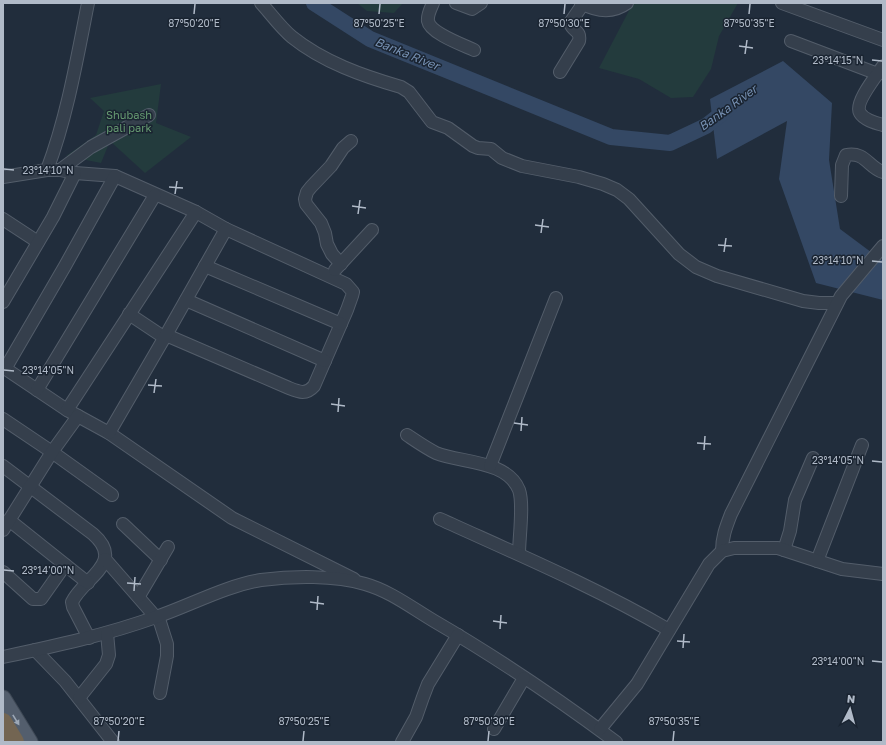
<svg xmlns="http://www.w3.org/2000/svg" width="886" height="745" font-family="'Golos Text',sans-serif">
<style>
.green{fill:#233b3d}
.water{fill:#344864}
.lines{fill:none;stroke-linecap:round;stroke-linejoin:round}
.river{stroke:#344864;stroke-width:16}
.minor-casing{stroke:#535d6a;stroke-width:14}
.major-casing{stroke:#3e4855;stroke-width:17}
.highway-casing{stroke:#404a57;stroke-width:20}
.minor{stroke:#353f4c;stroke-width:12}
.major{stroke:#535e6d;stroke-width:15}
.highway{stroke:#736552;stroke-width:18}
.oneway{fill:#9da8b6}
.ticks{fill:none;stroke:#b0bac8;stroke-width:1.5}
.labels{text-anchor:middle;stroke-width:3;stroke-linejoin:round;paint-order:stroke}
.park-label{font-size:11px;fill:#669a71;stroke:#1a2431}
.water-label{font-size:12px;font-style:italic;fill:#7690b2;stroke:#1a2431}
.ticks-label{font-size:10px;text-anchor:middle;fill:#b0bac8;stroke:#1a2431;stroke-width:3;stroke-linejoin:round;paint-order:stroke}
</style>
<rect width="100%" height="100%" fill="#212d3c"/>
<g class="green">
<path d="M357,3H403L394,13L367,11Z"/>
<path d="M633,3H738L719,36L711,69L693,97L671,98L639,79L599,68Z"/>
<path d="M161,84L156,123L191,137L145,173L110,141L101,163L66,156L96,135L104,111L90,98Z"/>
</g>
<path class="water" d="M783,61L832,103L829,160L840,229L883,261V300L816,283L779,179L787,121L717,159L710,99Z"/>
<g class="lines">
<path class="river" d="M314,3L370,39L611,137L670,143L706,126L729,108"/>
<defs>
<g id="minor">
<path d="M261,3C271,14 281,28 292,37C323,62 363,76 401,87L409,92L432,122L448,128L473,146L478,148L491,149L502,158L522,166L579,177L603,184L617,190L629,199L679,254L696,267L717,276L803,301L819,303H837"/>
<path d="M433,3C431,8 427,15 428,21C430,33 463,45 474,50"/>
<path d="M456,3L472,9L481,3"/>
<path d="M581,3C596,11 612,14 627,3"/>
<path d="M782,3L883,40"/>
<path d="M791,41L878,74"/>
<path d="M883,66C877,75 854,103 860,113C864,120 876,123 883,125"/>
<path d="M560,72L579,41C581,30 573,32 570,23L583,4"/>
<path d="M47,170C67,117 77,59 88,3"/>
<path d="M60,170L91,147L149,115"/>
<path d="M3,177L47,170H60L75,173L115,176L196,212L226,229L346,284L353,292L352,296L347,310L314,386C306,395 299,392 289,388L166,335"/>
<path d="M841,196L842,165L846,155C865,151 869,168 883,172"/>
<path d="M3,219L38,242"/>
<path d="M341,264L332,254L327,244L325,233L321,223L306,204L305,199L307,192L311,187L331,166L343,148L351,141"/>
<path d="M205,266L341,324"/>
<path d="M335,270L372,230"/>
<path d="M186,300L325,361"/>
<path d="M3,302L53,217L75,173"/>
<path d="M129,314L165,338"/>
<path d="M3,367L67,410L109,433L232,518L354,579"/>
<path d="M5,369L65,266L115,176"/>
<path d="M37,390L155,195"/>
<path d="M67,410L196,212"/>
<path d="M3,419L52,452L112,495"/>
<path d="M109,433L166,335L226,229"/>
<path d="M407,435C416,441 426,448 436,453C461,463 507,460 519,490C524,504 519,538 519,554"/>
<path d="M3,466L93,534C126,563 83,578 72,602L73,607L89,638"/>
<path d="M490,466L556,298"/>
<path d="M440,519C517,554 595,587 669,630"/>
<path d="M9,520L88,583"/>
<path d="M123,524L161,560"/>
<path d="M3,530L52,452L78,416"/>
<path d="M784,550L790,531L795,500L813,458"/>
<path d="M722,551C722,537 726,527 731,514L841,296L883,246"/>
<path d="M105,559L160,622L167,644V656L160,693"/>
<path d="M817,561L862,445"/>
<path d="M3,572L33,599H41L65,565"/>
<path d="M139,596L168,547"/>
<path d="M35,650L65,681L113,742"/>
<path d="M3,657C55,646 106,635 156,617C191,605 225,586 261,580C292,576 335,575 365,584C390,591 412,608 434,621C496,657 558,699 616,742"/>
<path d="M79,698L106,664L109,655L107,633"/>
<path d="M494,729L524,678"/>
<path d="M600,729L637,684L709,564L722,551L734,548H778L842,569L883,574"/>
<path d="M402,742L416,717L423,697L428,684L458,635"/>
</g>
<path id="major" d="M3,698L30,742"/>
<path id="highway" d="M3,722L15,742"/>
</defs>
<use href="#minor" class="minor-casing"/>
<use href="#major" class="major-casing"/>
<use href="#highway" class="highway-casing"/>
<use href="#minor" class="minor"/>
<use href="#major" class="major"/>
<use href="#highway" class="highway"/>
</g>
<defs><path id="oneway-solid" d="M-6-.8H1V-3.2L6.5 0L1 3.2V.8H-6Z"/></defs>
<use class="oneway" href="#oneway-solid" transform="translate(16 720) rotate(58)"/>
<path class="ticks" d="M194,14L195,4M379,14L380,4M564,14L565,4M749,14L750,4M739,46L753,48M745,54L747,40M872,60L882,61M4,169L14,170M169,187L183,188M175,194L177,181M352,206L366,208M358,214L360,200M535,225L549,227M541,233L543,219M718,245L732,246M724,252L726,238M872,261L882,262M4,370L14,371M148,385L162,386M154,393L156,379M331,404L345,406M338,412L339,398M514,423L528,425M521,431L522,417M697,443L711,444M704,450L705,436M872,461L882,462M4,570L14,571M127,583L141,584M134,591L135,577M310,602L324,604M317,610L318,596M493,621L507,623M500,629L501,615M677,641L690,642M683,648L684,634M872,661L882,662M118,741L119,731M303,741L304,731M488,741L489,731M673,741L674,731"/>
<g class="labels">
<g class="park-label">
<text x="129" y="119">Shubash<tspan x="129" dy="13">pali park</tspan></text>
</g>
<g class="water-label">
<text transform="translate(407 54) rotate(22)" y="4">Banka River</text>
<text transform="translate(728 108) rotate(-36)" y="4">Banka River</text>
</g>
</g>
<g class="ticks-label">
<text x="194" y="27">87°50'20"E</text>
<text x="379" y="27">87°50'25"E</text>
<text x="564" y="27">87°50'30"E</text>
<text x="749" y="27">87°50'35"E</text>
<text x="838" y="64">23°14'15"N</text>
<text x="48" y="174">23°14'10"N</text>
<text x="838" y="264">23°14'10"N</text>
<text x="48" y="374">23°14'05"N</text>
<text x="838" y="464">23°14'05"N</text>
<text x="48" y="574">23°14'00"N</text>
<text x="838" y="665">23°14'00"N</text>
<text x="119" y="725">87°50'20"E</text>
<text x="304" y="725">87°50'25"E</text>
<text x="489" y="725">87°50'30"E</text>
<text x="674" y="725">87°50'35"E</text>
</g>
<rect width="886" height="745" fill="none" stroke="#b0bac8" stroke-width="8"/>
<g transform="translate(850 709) rotate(6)" stroke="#1a2431" stroke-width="3" paint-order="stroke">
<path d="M0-3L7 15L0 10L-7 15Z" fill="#b0bac8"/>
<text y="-6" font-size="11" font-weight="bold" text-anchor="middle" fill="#b0bac8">N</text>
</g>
</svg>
